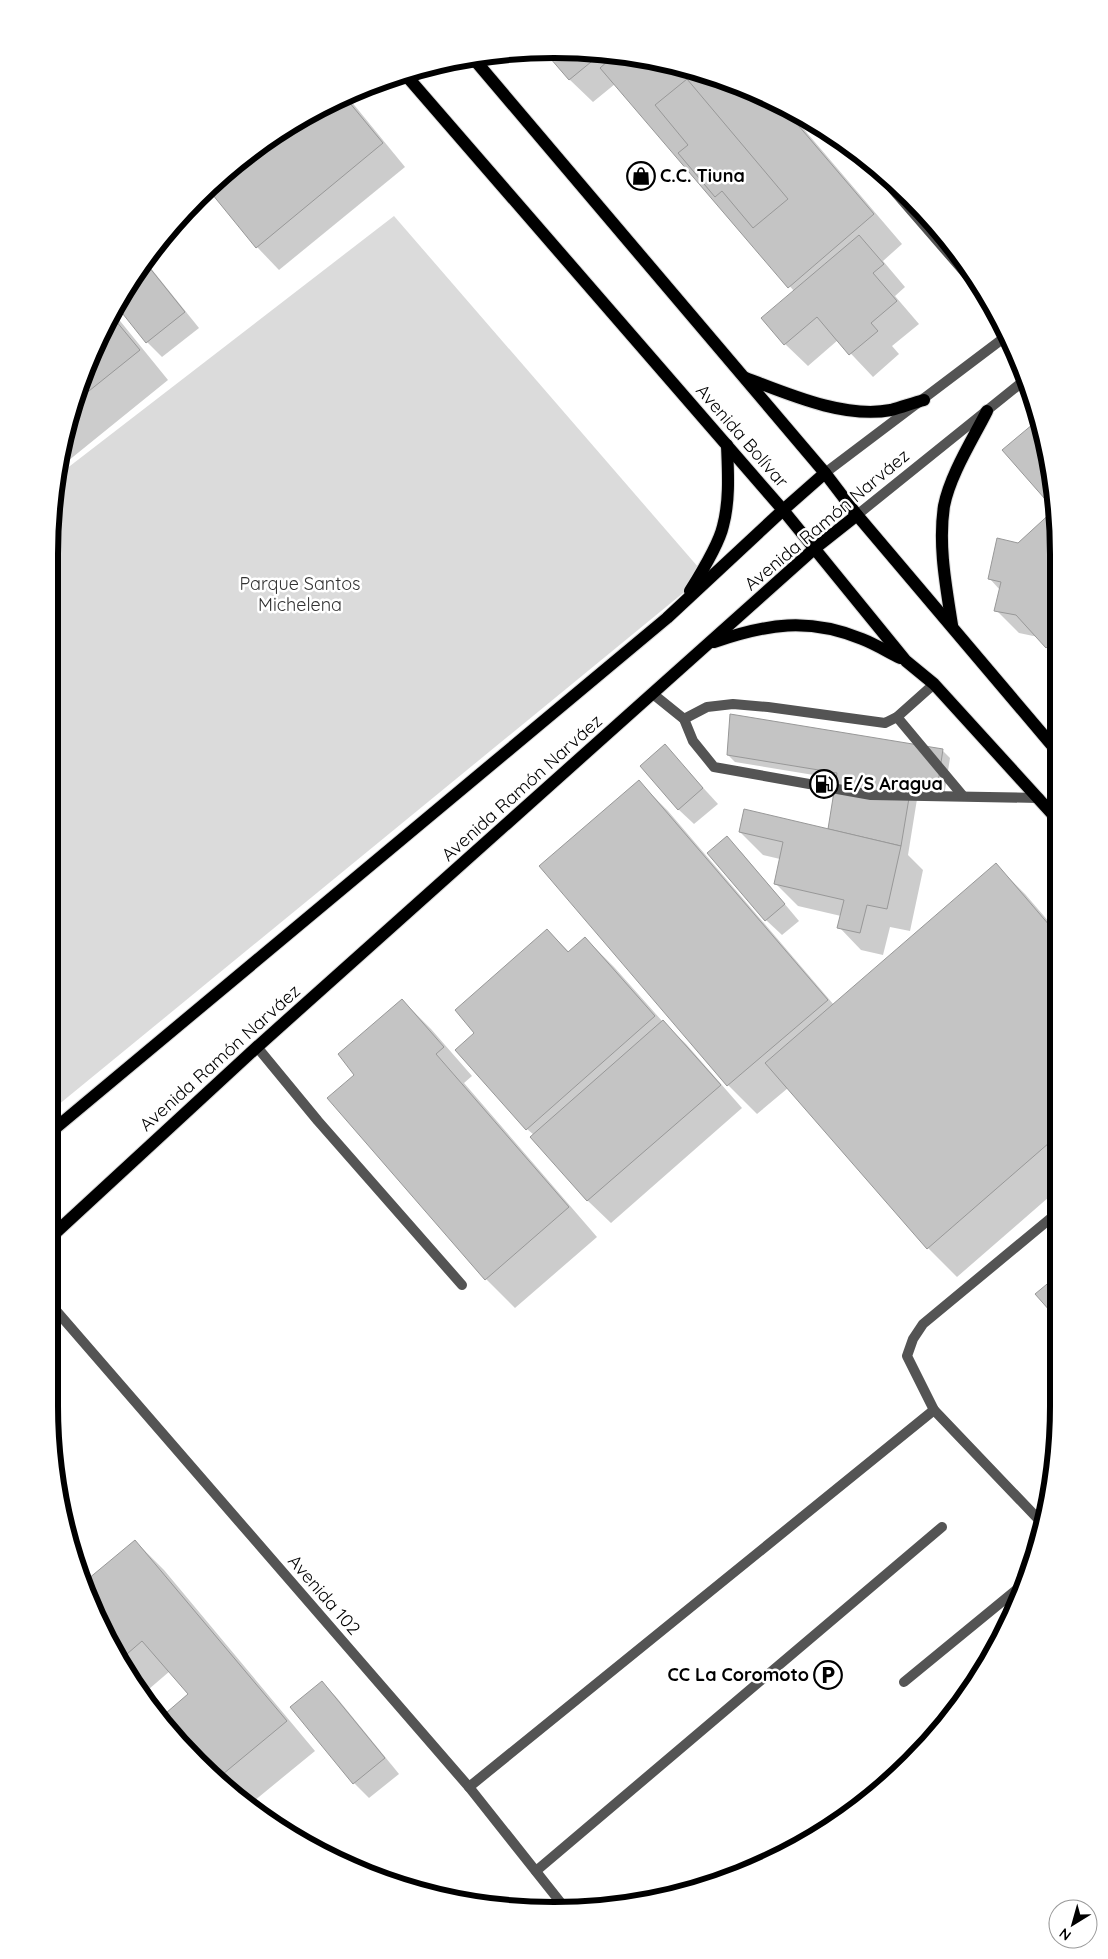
<svg xmlns="http://www.w3.org/2000/svg" width="1108" height="1959" font-family="Quicksand,sans-serif">
<style>
.green{fill:#dbdbdb}
.shadow{fill:#0003}
.building{fill:#c4c4c4;stroke:#989898}
.lines{fill:none;stroke-linecap:round;stroke-linejoin:round}
.primary-casing{stroke:#dbdbdb;stroke-width:14}
.service{stroke:#545454;stroke-width:10}
.minor{stroke:#545454;stroke-width:10}
.primary{stroke:#000;stroke-width:12}
.labels{text-anchor:middle;stroke-width:5;stroke-linejoin:round;paint-order:stroke}
.poi-label{font-size:18px;font-weight:bold;fill:#000;stroke:#fff;text-anchor:start}
.street-label{font-size:18px;fill:#000;stroke:#fff}
.park-label{font-size:18px;fill:#323232;stroke:#fff}
.rim{fill:none;stroke:#000;stroke-width:6}
</style>
<rect width="100%" height="100%" fill="#fff"/>
<path class="green" d="M394,216L705,575L52,1110L50,521L57,476Z"/>
<g class="shadow">
<path d="M546,51L620,53L717,76L784,106L902,244L883,261L905,287L895,296L919,324L892,346L899,354L873,377L838,340L808,366L785,344L794,291L615,84L593,102L570,80Z"/>
<path d="M346,95L405,167L279,270L257,247L209,188L247,153L331,101Z"/>
<path d="M145,261L199,328L162,357L147,342L116,303Z"/>
<path d="M112,311L168,380L63,465L66,468L58,473L66,423Z"/>
<path d="M1004,450L1055,488V507L1046,498Z"/>
<path d="M1055,511L1056,656L1038,637L1019,633L996,610L1000,590L990,579L1018,544Z"/>
<path d="M665,746L718,804L694,824L678,809Z"/>
<path d="M942,750L950,758L944,797L918,793L908,855L923,870L910,931L890,927L883,955L861,950L839,927L841,916L798,906L775,883L780,859L763,855L740,832L832,831L838,779L735,762L728,755Z"/>
<path d="M639,782L668,811L834,1005L996,865L1025,894L1056,930L1057,1190L957,1277L928,1248L788,1088L757,1114L728,1085Z"/>
<path d="M727,838L742,853L799,921L782,935L766,920Z"/>
<path d="M547,930L569,952L585,938L614,967L663,1022L686,1044L742,1108L611,1223L588,1201L532,1137L534,1135L527,1129L476,1033Z"/>
<path d="M402,1000L431,1029L472,1076L464,1083L597,1237L515,1308L486,1279L356,1075Z"/>
<path d="M135,1541L164,1570L315,1751L249,1805L197,1762L159,1720L190,1694L170,1671L142,1695L101,1629Z"/>
<path d="M322,1682L337,1698L399,1774L369,1798L354,1783Z"/>
</g>
<g class="building">
<path d="M544,51L602,53L569,80Z"/>
<path d="M617,53L717,76L780,104L874,214L788,288L600,68Z"/>
<path d="M687,79L788,199L753,228L722,191L715,197L678,153L688,145L655,105Z"/>
<path d="M344,96L383,143L256,248L208,189L247,153L331,101Z"/>
<path d="M859,235L884,264L873,273L897,301L871,323L878,331L849,355L817,317L784,345L761,318Z"/>
<path d="M145,262L185,312L146,343L115,304Z"/>
<path d="M111,315L140,350L74,403Z"/>
<path d="M1039,419L1055,488V490L1045,499L1002,450Z"/>
<path d="M1055,509V640L1046,648L1016,615L994,611L1001,582L988,579L997,538L1018,543Z"/>
<path d="M730,714L943,749L937,790L911,786L901,846L828,829L837,773L727,755Z"/>
<path d="M665,744L703,788L678,810L640,766Z"/>
<path d="M639,780L828,1000L727,1086L539,866Z"/>
<path d="M744,809L901,846L887,909L867,905L860,933L837,928L844,900L774,884L783,842L739,832Z"/>
<path d="M727,836L785,904L765,921L707,853Z"/>
<path d="M996,863L1056,933L1057,1136L927,1249L765,1063Z"/>
<path d="M547,929L568,952L585,937L655,1016L526,1130L455,1050L474,1033L455,1010Z"/>
<path d="M402,999L444,1047L436,1054L569,1207L485,1280L327,1098L354,1075L338,1054Z"/>
<path d="M663,1020L721,1085L587,1201L530,1137Z"/>
<path d="M1058,1275V1320L1035,1294Z"/>
<path d="M135,1540L287,1721L217,1779L197,1762L159,1719L188,1694L142,1641L120,1660L101,1629L82,1584Z"/>
<path d="M322,1681L385,1758L353,1784L290,1707Z"/>
</g>
<g class="lines">
<defs>
<g id="primary">
<path d="M473,58L825,473L857,515L1056,750"/>
<path d="M404,73L783,510L906,661L934,684L1056,818"/>
<path d="M746,378C788,394 845,419 891,410C902,407 913,403 924,400"/>
<path d="M690,591C700,575 719,544 723,526C730,500 728,471 727,445"/>
<path d="M952,625C946,586 938,545 944,506C950,475 973,439 987,411"/>
<path d="M714,642C767,624 808,617 862,639C875,644 888,652 900,658"/>
<path d="M52,1131L667,618L783,510L825,473"/>
<path d="M52,1236L257,1047L814,549L857,515"/>
</g>
</defs>
<use href="#primary" class="primary-casing"/>
<g class="service">
<path d="M653,694L684,719L693,741L714,767L871,795L1039,798"/>
<path d="M897,717L963,796"/>
<path d="M684,719L707,707L733,704L768,707L885,723L897,717L934,684"/>
<path d="M257,1047L318,1121L462,1285"/>
<path d="M904,1682L1026,1582"/>
<path d="M536,1871L942,1527"/>
</g>
<g class="minor">
<path d="M876,170L986,297"/>
<path d="M825,473L1005,337"/>
<path d="M857,515L1026,379"/>
<path d="M53,1307L469,1787L565,1908"/>
<path d="M1041,1522L934,1410L907,1356L913,1339L923,1324L1057,1213"/>
<path d="M469,1787L934,1410"/>
</g>
<use href="#primary" class="primary"/>
</g>
<defs>
<symbol id="shop-ring" viewBox="-11 -11 22 22"><circle r="9.5" fill="#fff" stroke="#000" stroke-width="1.5"/><path d="M-5-2.5h2.3a2.7 3.5 0 0 1 5.4 0H5L5.5 6h-11ZM-1.5-2.5h3a1.5 2.3 0 0 0-3 0Z" fill="#000"/></symbol>
<symbol id="fuel-ring" viewBox="-11 -11 22 22"><circle r="9.5" fill="#fff" stroke="#000" stroke-width="1.5"/><path d="M-5.5-6h7V0h2V4h1.3V-2.5L3-4.5l.8-.8L6-3V5H2.5V1h-1V6h-7ZM-4.2-4.7v3.2H.2V-4.7Z" fill="#000"/></symbol>
<symbol id="parking-ring" viewBox="-11 -11 22 22"><circle r="9.5" fill="#fff" stroke="#000" stroke-width="1.5"/><path d="M-3.5-5.5H1a3.5 3.5 0 0 1 0 7H-1V5.5H-3.5ZM-1-3.4V-.6H.8a1.4 1.4 0 0 0 0-2.8Z" fill="#000"/></symbol>
</defs>
<g fill-rule="evenodd">
<use href="#shop-ring" x="625" y="160" width="32" height="32"/>
<use href="#fuel-ring" x="808" y="768" width="32" height="32"/>
<use href="#parking-ring" x="812" y="1659" width="32" height="32"/>
</g>
<g class="labels">
<g class="poi-label">
<text x="660" y="182">C.C. Tiuna</text>
<text x="843" y="790">E/S Aragua</text>
<text x="809" y="1681" text-anchor="end">CC La Coromoto</text>
</g>
<g class="street-label">
<text transform="translate(742 436) rotate(49)" y="6">Avenida Bolívar</text>
<text transform="translate(827 520) rotate(-40)" y="6">Avenida Ramón Narváez</text>
<text transform="translate(522 788) rotate(-42)" y="6">Avenida Ramón Narváez</text>
<text transform="translate(220 1058) rotate(-42)" y="6">Avenida Ramón Narváez</text>
<text transform="translate(324 1595) rotate(49)" y="6">Avenida 102</text>
</g>
<g class="park-label">
<text x="300" y="590">Parque Santos<tspan x="300" dy="21">Michelena</tspan></text>
</g>
</g>
<path d="M0 0H1108V1959H0ZM554 58H554A496 496 0 0 1 1050 554V1406A496 496 0 0 1 554 1902H554A496 496 0 0 1 58 1406V554A496 496 0 0 1 554 58Z" fill="#fff" fill-rule="evenodd"/>
<path class="rim" d="M554 58H554A496 496 0 0 1 1050 554V1406A496 496 0 0 1 554 1902H554A496 496 0 0 1 58 1406V554A496 496 0 0 1 554 58Z"/>
<g transform="translate(1073 1924) rotate(217)"><circle r="24" fill="#ffffff" stroke="#999999"/>
<path d="M0-4L9 19L0 12L-9 19Z" fill="#000000"/>
<text y="-8" font-size="14" font-weight="bold" text-anchor="middle" fill="#000000">N</text>
</g>
</svg>
